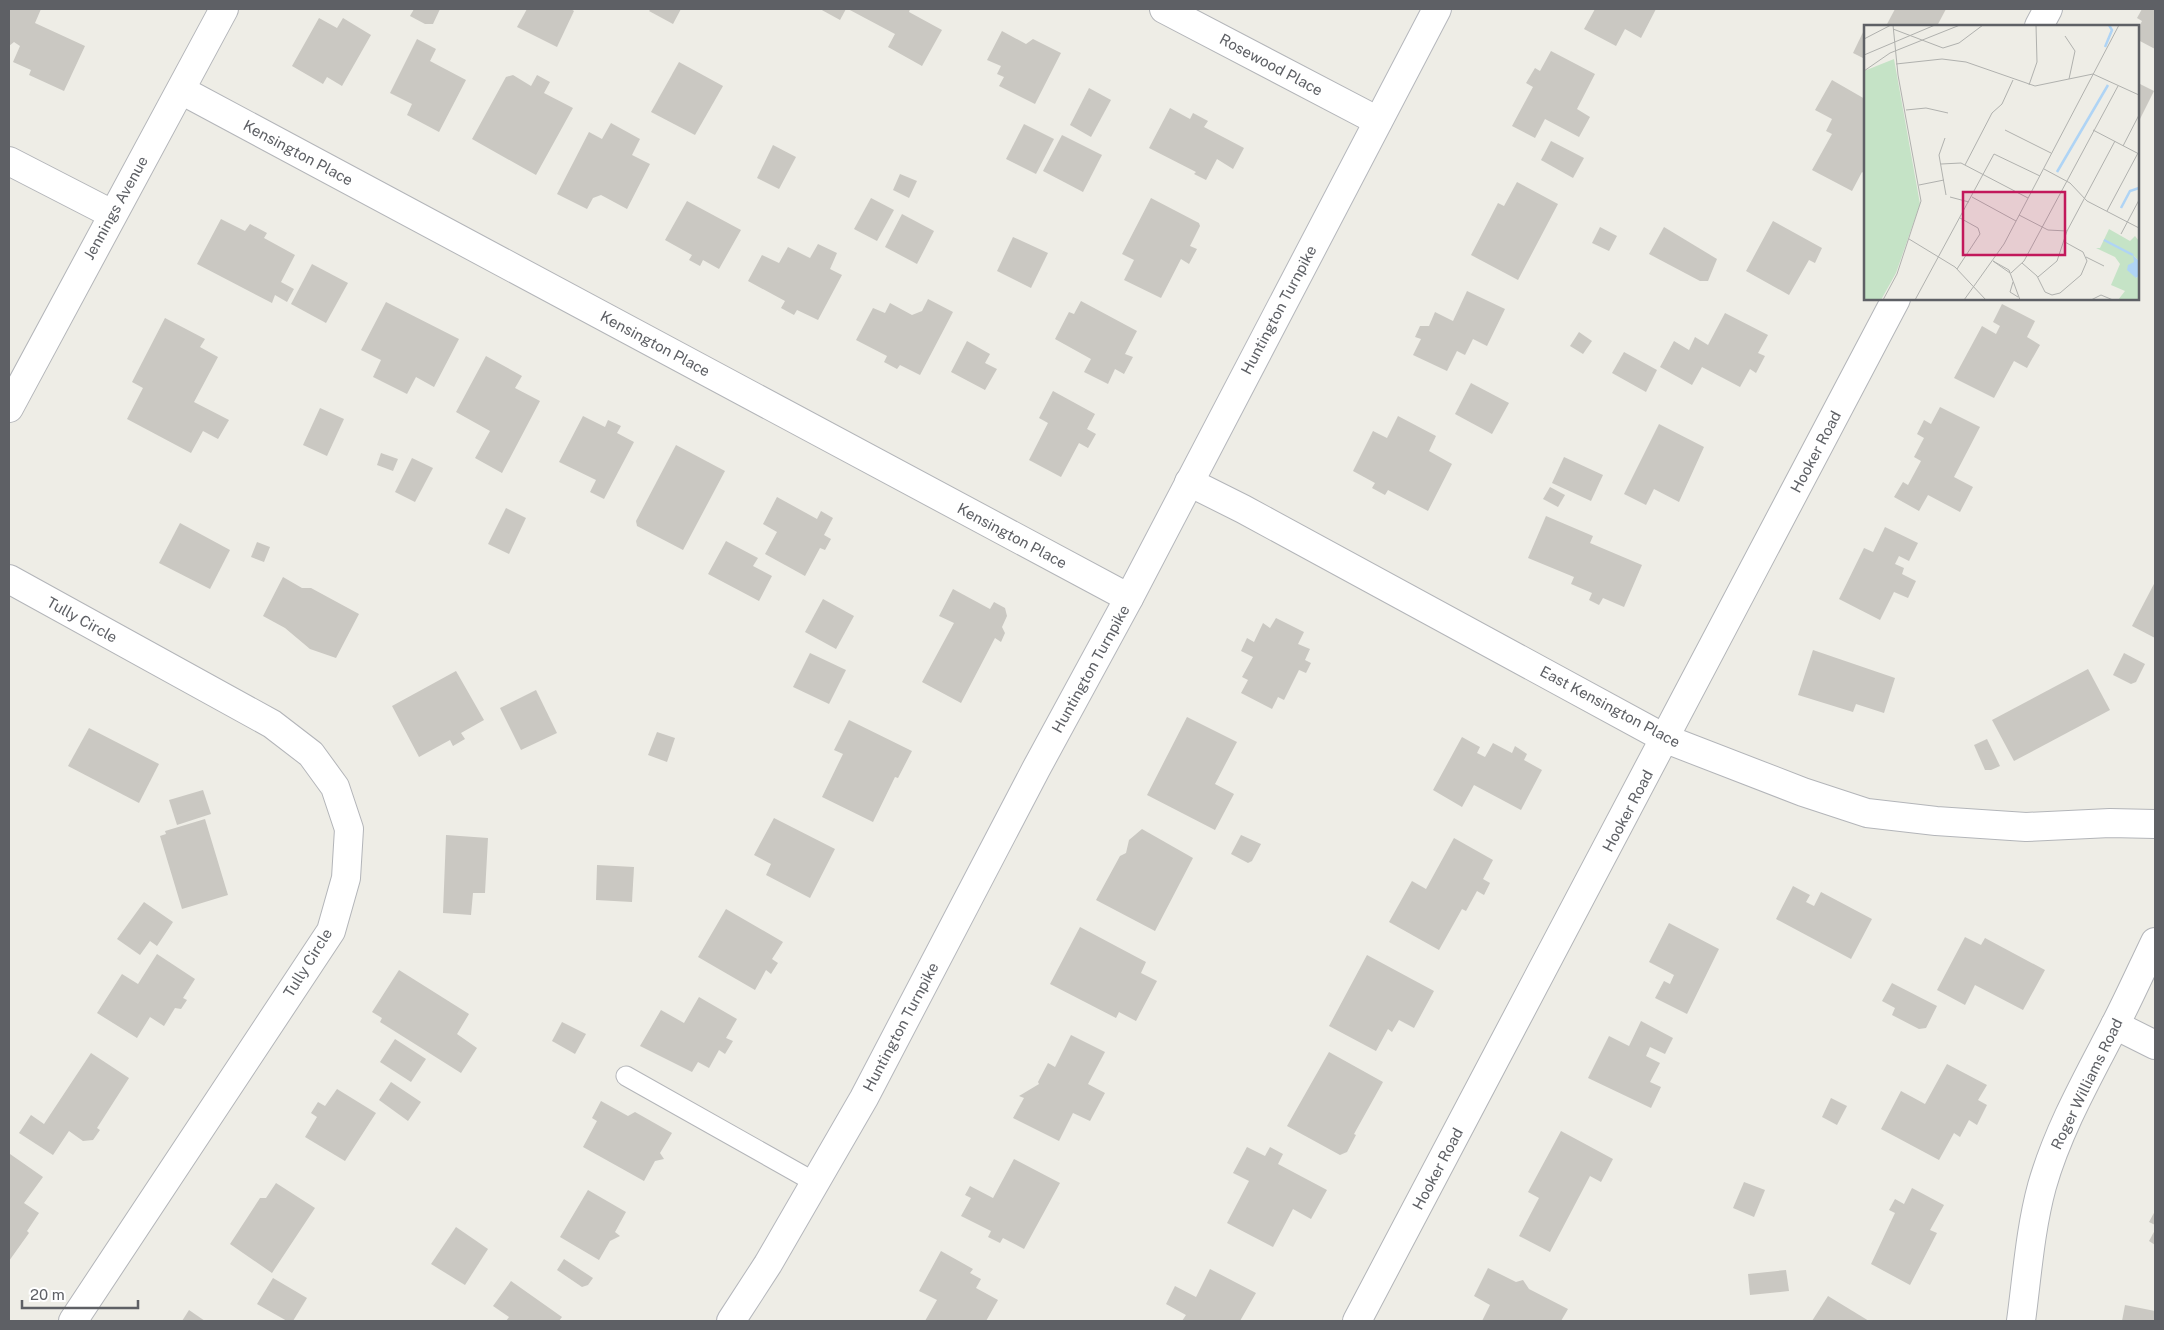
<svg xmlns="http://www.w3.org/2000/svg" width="2164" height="1330" font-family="'Public Sans',sans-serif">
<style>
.building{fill:#cac8c2}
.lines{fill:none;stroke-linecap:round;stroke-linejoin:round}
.service-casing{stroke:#b3b5b9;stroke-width:21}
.minor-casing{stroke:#b3b5b9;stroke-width:30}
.secondary-casing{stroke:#b5b7bc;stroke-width:30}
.service{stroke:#fff;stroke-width:19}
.minor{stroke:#fff;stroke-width:28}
.secondary{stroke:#fff;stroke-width:28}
.labels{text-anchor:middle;stroke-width:5;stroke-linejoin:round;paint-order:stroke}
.street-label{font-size:15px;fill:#5e6065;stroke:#fff}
.inset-river{fill:none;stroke:#afd4f5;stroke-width:2.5}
.inset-road{fill:none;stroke:#b0b1ae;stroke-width:1}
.view{fill:#c2185b;fill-opacity:0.15;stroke:#c2185b;stroke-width:2.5}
.inset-edge{fill:none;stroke:#5e6065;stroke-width:2.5}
</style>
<rect width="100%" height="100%" fill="#eeede6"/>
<g class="building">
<path d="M9,9H41L35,23L85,46L64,91L29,75L31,70L13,62L20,46L14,42L9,46Z"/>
<path d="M414,9H440L433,24H425L410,16Z"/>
<path d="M527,9H571L574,11L557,47L517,27Z"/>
<path d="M651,9H681L673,24L649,11Z"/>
<path d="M820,9H846L840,20Z"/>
<path d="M848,9H910L909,12L942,30L922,66L888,47L895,34Z"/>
<path d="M1595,9H1656L1641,38L1625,29L1616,46L1584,29Z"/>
<path d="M1895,9H1946L1937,26H1886Z"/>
<path d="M2142,9H2155V49L2138,40V29L2142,21L2137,18Z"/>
<path d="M319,18L337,28L343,18L371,35L342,86L327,77L323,84L292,66Z"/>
<path d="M1865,28V59L1853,53Z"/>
<path d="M1002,31L1026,44L1033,39L1061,53L1035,104L999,86L1004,77L997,74L1001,66L987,60Z"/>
<path d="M417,39L436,49L430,61L466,80L439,132L407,115L412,104L390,93Z"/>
<path d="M1551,51L1595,74L1577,109L1590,117L1579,137L1545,119L1535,138L1512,126L1533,87L1526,83L1535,68L1540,71Z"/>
<path d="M679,62L723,86L695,135L651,112Z"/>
<path d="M513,75L531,86L537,75L550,82L544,93L573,108L536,175L472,139L506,77Z"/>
<path d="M1832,80L1865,99V174L1862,172L1852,191L1812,170L1832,134L1826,131L1832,119L1815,110Z"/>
<path d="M2138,83L2154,91L2138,123Z"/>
<path d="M1089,88L1111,100L1091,137L1070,125Z"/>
<path d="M1170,108L1190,119L1193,113L1208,121L1204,127L1244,148L1233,169L1217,159L1206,180L1194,174L1196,172L1149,148Z"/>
<path d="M611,123L640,139L632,155L650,164L627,209L601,195L593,198L587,209L557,194L589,132L602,139Z"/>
<path d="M1024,124L1054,139L1036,174L1006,159Z"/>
<path d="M1062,135L1102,155L1083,192L1043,171Z"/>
<path d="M1551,141L1584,158L1573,178L1541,160Z"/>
<path d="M773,145L796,157L779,189L757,178Z"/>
<path d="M900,174L917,181L909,198L893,190Z"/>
<path d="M1517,182L1558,204L1518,280L1471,255L1498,203L1504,206Z"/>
<path d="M871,198L894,210L877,241L854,229Z"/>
<path d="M1151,198L1199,223L1200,226L1190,246L1197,249L1189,264L1181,259L1161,298L1124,280L1134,260L1122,254Z"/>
<path d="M687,201L741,230L719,269L703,260L700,266L689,260L692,255L665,240Z"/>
<path d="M902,214L934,231L917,264L885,247Z"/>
<path d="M221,219L245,231L250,224L267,233L264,238L295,255L281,282L294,289L287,302L275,295L272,303L197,264Z"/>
<path d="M1773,221L1822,248L1815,263L1809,260L1789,295L1746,271Z"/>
<path d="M1600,227L1617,236L1609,251L1592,243Z"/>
<path d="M1664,227L1717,259L1708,281H1700L1649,254Z"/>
<path d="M1013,237L1048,253L1031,288L997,271Z"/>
<path d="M818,244L837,253L830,269L842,275L818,320L797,310L794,315L781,308L785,301L748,281L762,255L779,263L788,247L810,258Z"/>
<path d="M312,264L348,283L326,323L291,304Z"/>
<path d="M1467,291L1505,309L1487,346L1473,339L1465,355L1457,351L1447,371L1413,355L1421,339L1415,337L1420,326H1429L1435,312L1453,321Z"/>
<path d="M928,299L953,312L920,375L900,365L897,369L884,362L887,356L856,340L873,308L885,313L890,303L912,315L922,311Z"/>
<path d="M1081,301L1137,331L1125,354L1133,357L1124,374L1115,369L1108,384L1084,372L1091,359L1055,339L1069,312L1074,314Z"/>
<path d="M386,302L459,339L434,387L416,377L407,394L373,377L381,360L361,350Z"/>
<path d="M2002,304L2035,321L2027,337L2040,345L2027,368L2014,361L1994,398L1954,378L1982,326L1996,334L2000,326L1993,322Z"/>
<path d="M1725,313L1768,335L1758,353L1765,356L1756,373L1750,369L1740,387L1702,367L1692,385L1660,367L1674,341L1689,350L1695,337L1708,345Z"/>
<path d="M165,318L205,339L200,347L218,357L194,402L229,420L218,439L203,431L191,453L127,419L143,388L132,382Z"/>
<path d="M1579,332L1592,341L1583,354L1570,346Z"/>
<path d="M967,341L990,354L985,363L997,369L985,390L951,372Z"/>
<path d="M1624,352L1657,370L1646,392L1612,373Z"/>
<path d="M486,356L522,376L515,388L540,401L502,473L475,458L490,431L456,412Z"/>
<path d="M1471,383L1509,403L1492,434L1455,414Z"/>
<path d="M1053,391L1095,414L1087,429L1096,434L1088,448L1079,443L1061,477L1029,460L1048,423L1039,418Z"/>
<path d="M1940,407L1980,427L1954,477L1973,487L1960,512L1928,495L1919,511L1894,497L1903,482L1908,485L1921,461L1914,457L1924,438L1917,434L1924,420L1931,424Z"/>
<path d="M320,408L344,419L327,456L303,445Z"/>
<path d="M583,416L605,427L608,420L621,426L617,433L634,442L604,499L590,492L596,480L559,462Z"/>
<path d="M1398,416L1436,436L1429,451L1452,464L1428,511L1388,490L1385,495L1372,488L1375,483L1353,471L1373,431L1387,438Z"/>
<path d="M1659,424L1704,447L1679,502L1654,489L1646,505L1624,494Z"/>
<path d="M676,445L725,471L683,550L637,526L636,521Z"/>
<path d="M381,453L398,459L393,471L377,465Z"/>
<path d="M1564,457L1603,475L1591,501L1552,483Z"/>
<path d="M412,458L433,468L415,502L395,492Z"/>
<path d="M1550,487L1565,495L1558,507L1543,499Z"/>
<path d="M777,497L817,519L821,511L833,518L824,535L831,539L825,550L820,548L805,576L765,554L777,532L763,524Z"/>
<path d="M506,508L526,518L509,554L488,544Z"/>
<path d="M1546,516L1593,536L1590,543L1642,565L1624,607L1603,598L1599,605L1589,600L1592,593L1571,584L1574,577L1528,558Z"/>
<path d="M180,523L230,550L210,589L159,563Z"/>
<path d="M1885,527L1918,543L1909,561L1899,556L1895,564L1904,568L1902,574L1916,581L1908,598L1894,592L1880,620L1839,599L1864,548L1873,552Z"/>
<path d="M726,541L758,558L753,566L772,576L759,601L708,574Z"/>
<path d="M257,542L270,547L264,562L251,557Z"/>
<path d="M283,577L302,588H311L359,614L336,658L310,649L285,628L263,616Z"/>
<path d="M2155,582V638L2132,626Z"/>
<path d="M953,589L990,609L994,602L1005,608L1007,616L1002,627L1005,633L1001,642L995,638L961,703L922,682L954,623L939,616Z"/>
<path d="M823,599L854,616L836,649L805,632Z"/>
<path d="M1276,618L1304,632L1298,644L1310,649L1305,660L1311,663L1306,673L1299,670L1284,700L1278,697L1272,709L1241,693L1248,680L1242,677L1253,657L1241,651L1247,638L1254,642L1263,623L1270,628Z"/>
<path d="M1813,650L1895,678L1884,713L1856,704L1853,712L1798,695Z"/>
<path d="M810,653L846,670L829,704L793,687Z"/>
<path d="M2124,653L2145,664L2136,682L2131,684L2113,675Z"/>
<path d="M2088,669L2110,710L2014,761L1992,720Z"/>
<path d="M456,671L484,720L461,733L465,739L453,746L450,740L419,757L392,706Z"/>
<path d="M536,690L557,733L521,750L500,708Z"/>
<path d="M1187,717L1237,742L1215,784L1234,794L1215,830L1147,795Z"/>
<path d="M849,720L912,751L898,778L895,777L873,822L822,797L843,754L834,750Z"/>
<path d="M89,728L159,764L139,803L68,766Z"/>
<path d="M657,732L675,738L667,762L648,755Z"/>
<path d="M1462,737L1480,747L1477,753L1485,757L1493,743L1512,753L1515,746L1527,754L1524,760L1542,770L1521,810L1474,785L1462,807L1433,790Z"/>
<path d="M1987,739L2000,766L1991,770H1985L1974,745Z"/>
<path d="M203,790L211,814L177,825L169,800Z"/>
<path d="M774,818L835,849L810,898L766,875L771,864L754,855Z"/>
<path d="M205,819L228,895L182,909L160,836L166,834L165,831Z"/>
<path d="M1142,829L1193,858L1155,931L1096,900L1120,856L1126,853L1129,840Z"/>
<path d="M446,835L488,838L485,893H473L471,915L443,913Z"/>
<path d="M1241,835L1261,844L1252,861L1248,863L1231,854Z"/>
<path d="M1454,838L1493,860L1483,879L1490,883L1484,895L1477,891L1466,911L1462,909L1439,950L1389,922L1412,881L1426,889Z"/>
<path d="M597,865L634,867L632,902L596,900Z"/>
<path d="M1793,886L1810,895L1806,902L1814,906L1821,892L1872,919L1851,959L1776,919Z"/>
<path d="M144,902L173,922L157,946L150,941L140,955L117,939Z"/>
<path d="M726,909L783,942L772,959L778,963L771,974L766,970L755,990L698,957Z"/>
<path d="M1669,923L1719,949L1687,1014L1655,998L1664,981L1670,984L1674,975L1649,962Z"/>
<path d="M1080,927L1146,962L1141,973L1157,981L1136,1021L1119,1012L1116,1018L1050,984Z"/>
<path d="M1965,937L1981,945L1985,938L2045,970L2023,1010L1975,985L1965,1005L1937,990Z"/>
<path d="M157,954L195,979L183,998L187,1000L181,1009L175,1008L164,1026L150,1017L137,1038L97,1013L122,974L138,984Z"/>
<path d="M1367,955L1434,991L1414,1028L1399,1020L1392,1032L1388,1029L1376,1051L1329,1026Z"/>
<path d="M399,970L469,1014L457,1034L477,1048L461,1073L380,1022L382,1018L372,1012Z"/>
<path d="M1892,983L1937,1006L1926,1028L1919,1029L1892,1015L1895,1008L1882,1001Z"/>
<path d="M699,997L737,1019L726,1038L733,1041L725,1054L719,1050L709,1068L698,1062L692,1072L640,1046L661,1010L684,1023Z"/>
<path d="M1641,1021L1673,1038L1665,1054L1650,1047L1646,1056L1660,1063L1650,1082L1661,1087L1651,1108L1588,1078L1609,1036L1629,1046Z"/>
<path d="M562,1022L586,1034L575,1054L552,1041Z"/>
<path d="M1071,1035L1105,1052L1088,1084L1105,1093L1090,1121L1073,1113L1059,1141L1013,1118L1024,1098L1019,1096L1039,1084L1038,1082L1048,1063L1055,1067Z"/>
<path d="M395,1039L426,1059L411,1082L380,1062Z"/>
<path d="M1329,1052L1383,1082L1354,1134L1356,1135L1347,1152L1340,1155L1287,1126Z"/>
<path d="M91,1053L129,1078L97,1128L100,1130L93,1140L83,1141L69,1131L53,1155L19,1133L31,1115L44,1124Z"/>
<path d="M1947,1064L1987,1085L1978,1100L1987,1105L1977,1125L1969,1120L1960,1137L1954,1133L1939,1160L1881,1129L1901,1091L1925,1104Z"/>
<path d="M391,1082L421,1102L408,1121L379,1100Z"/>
<path d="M337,1089L376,1113L345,1161L305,1137L317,1117L311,1113L318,1102L325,1106Z"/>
<path d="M1831,1098L1847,1106L1837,1125L1822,1117Z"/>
<path d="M601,1101L628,1116L635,1112L672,1133L660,1153L664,1159L655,1161L644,1181L583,1147L597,1121L592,1118Z"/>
<path d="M1561,1131L1613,1159L1601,1182L1590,1176L1550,1252L1519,1236L1539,1198L1528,1192Z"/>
<path d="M1247,1147L1265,1156L1270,1147L1283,1154L1278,1164L1327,1190L1311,1219L1293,1209L1273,1247L1227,1223L1249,1181L1233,1173Z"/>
<path d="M10,1154L43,1177L24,1203L39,1213L27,1231L29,1233L9,1261Z"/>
<path d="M1014,1159L1060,1183L1024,1249L1003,1238L1000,1243L988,1237L991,1231L961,1216L971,1198L965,1195L970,1186L993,1198Z"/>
<path d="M1744,1182L1765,1190L1754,1217L1733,1208Z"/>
<path d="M276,1183L315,1208L272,1273L230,1244L260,1198H266Z"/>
<path d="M1912,1188L1944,1205L1930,1230L1937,1233L1910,1285L1871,1264L1895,1213L1889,1210L1895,1199L1904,1204Z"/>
<path d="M588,1190L626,1212L615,1232L620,1236L610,1241L599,1260L560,1237Z"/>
<path d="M2155,1211V1225L2149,1222Z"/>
<path d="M456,1227L488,1249L465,1285L431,1264Z"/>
<path d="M2155,1230V1245L2149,1241Z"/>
<path d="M941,1251L973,1269L970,1273L981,1279L976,1288L998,1300L986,1321H925L937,1300L919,1291Z"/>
<path d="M564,1259L593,1278L588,1285L582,1287L557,1270Z"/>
<path d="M1488,1268L1516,1282L1523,1280L1529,1289L1568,1309L1561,1321H1482L1490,1305L1474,1296Z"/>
<path d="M1210,1269L1256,1293L1240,1321H1182L1186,1315L1166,1304L1175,1286L1196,1297Z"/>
<path d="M1786,1270L1789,1291L1750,1295L1748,1274Z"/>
<path d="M273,1278L307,1298L293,1321H287L257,1304Z"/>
<path d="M511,1281L562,1317L559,1321H506L509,1317L493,1306Z"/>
<path d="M1828,1296L1869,1321H1812Z"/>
<path d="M2125,1305L2155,1311V1321H2122Z"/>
<path d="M189,1310L205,1321H182Z"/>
</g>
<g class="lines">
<defs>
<path id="service" d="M626,1076L816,1183"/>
<g id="minor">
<path d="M1164,9L1378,121"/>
<path d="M2039,26L2048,9"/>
<path d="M181,90L1129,598"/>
<path d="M9,161L112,214"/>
<path d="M9,408L224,9"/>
<path d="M1189,482L1243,509L1666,739L1803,792L1867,813L1936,821L2026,827L2110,823L2155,824"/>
<path d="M9,579L272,724L311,754L335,787L349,829L346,878L331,931L73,1321"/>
<path d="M2115,1025L2155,1045"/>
<path d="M1357,1321L1896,299"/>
<path d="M2021,1321C2027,1277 2030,1230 2042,1186C2058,1130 2087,1079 2114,1027C2128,1000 2141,971 2155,942"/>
</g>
<path id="secondary" d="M731,1321L768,1264L864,1098L1036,769L1129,598L1437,9"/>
</defs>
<use href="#service" class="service-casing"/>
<use href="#minor" class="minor-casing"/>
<use href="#secondary" class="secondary-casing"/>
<use href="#service" class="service"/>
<use href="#minor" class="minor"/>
<use href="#secondary" class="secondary"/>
</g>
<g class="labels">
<g class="street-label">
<text transform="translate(1271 65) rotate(28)" y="5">Rosewood Place</text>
<text transform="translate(298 153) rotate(28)" y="5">Kensington Place</text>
<text transform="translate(116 208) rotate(-61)" y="5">Jennings Avenue</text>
<text transform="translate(1279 310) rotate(-62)" y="5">Huntington Turnpike</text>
<text transform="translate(655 344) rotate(28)" y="5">Kensington Place</text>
<text transform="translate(1816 452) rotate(-62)" y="5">Hooker Road</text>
<text transform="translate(1012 536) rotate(28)" y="5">Kensington Place</text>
<text transform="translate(82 620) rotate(29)" y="5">Tully Circle</text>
<text transform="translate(1091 669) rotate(-61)" y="5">Huntington Turnpike</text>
<text transform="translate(1610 707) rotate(28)" y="5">East Kensington Place</text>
<text transform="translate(1628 811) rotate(-62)" y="5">Hooker Road</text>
<text transform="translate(308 963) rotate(-58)" y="5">Tully Circle</text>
<text transform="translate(901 1027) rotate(-62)" y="5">Huntington Turnpike</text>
<text transform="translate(2087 1084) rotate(-64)" y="5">Roger Williams Road</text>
<text transform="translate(1438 1169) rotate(-62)" y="5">Hooker Road</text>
</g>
</g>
<g transform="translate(1864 25)">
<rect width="275" height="275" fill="#eeede6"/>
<path d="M30,34L56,179L32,248L17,275H0V46ZM245,204L266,216L271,211L275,216V236L270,231L272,253L275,251V275H254L261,266L247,260L256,239L251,232L232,223H236Z" fill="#c5e3c6"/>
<path d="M269,230L275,236V251L272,253L263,245L264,240L270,237Z" fill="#afd4f5"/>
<path class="inset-river" d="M241,22L248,5L245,0M193,147L244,60M257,183L266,166L275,163M240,215L269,230"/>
<path class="inset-road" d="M29,4L79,23L95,18L119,0M201,11L211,26L205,54M0,14L27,0M0,30L71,0M32,39L78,34L102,37L171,61L229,49L275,70M0,46L26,28L96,0M165,60L173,37L172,0M42,85L62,83L84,88M141,105L187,128M229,105L275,129M81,113L75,130L82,170M259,121L275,90M77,139L97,138L164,173M101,140L128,88L138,79L149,55M180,144L206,158L223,176L275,203M55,160L80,155M86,172L105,177M108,172L152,196M243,186L274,128M155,190L184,205L203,206M257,209L275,175M45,214L91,242L122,275M222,232L240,241M129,236L145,245L156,275M129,236L146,248M158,238L173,251L181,267L188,270L196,268L217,250L223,236L219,227L199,216M93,244L116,209L114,203L96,193M147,248L160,236L254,61M174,252L193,236L203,206L251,116M149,257L146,267L154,272M19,275L33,249L57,176L34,50L29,0M51,275L130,129L176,151M100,275L140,219L255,0M227,275L237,270L249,275"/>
<path class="view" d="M99,167H201V230H99Z"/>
<rect width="275" height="275" class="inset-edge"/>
</g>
<rect width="2164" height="1330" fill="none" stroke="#5e6065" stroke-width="20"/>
<path d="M22 1300v8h116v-8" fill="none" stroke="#5e6065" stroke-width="2.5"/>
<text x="30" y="1300" font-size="15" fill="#5e6065" stroke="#ffffff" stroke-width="4" paint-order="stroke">20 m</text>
</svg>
